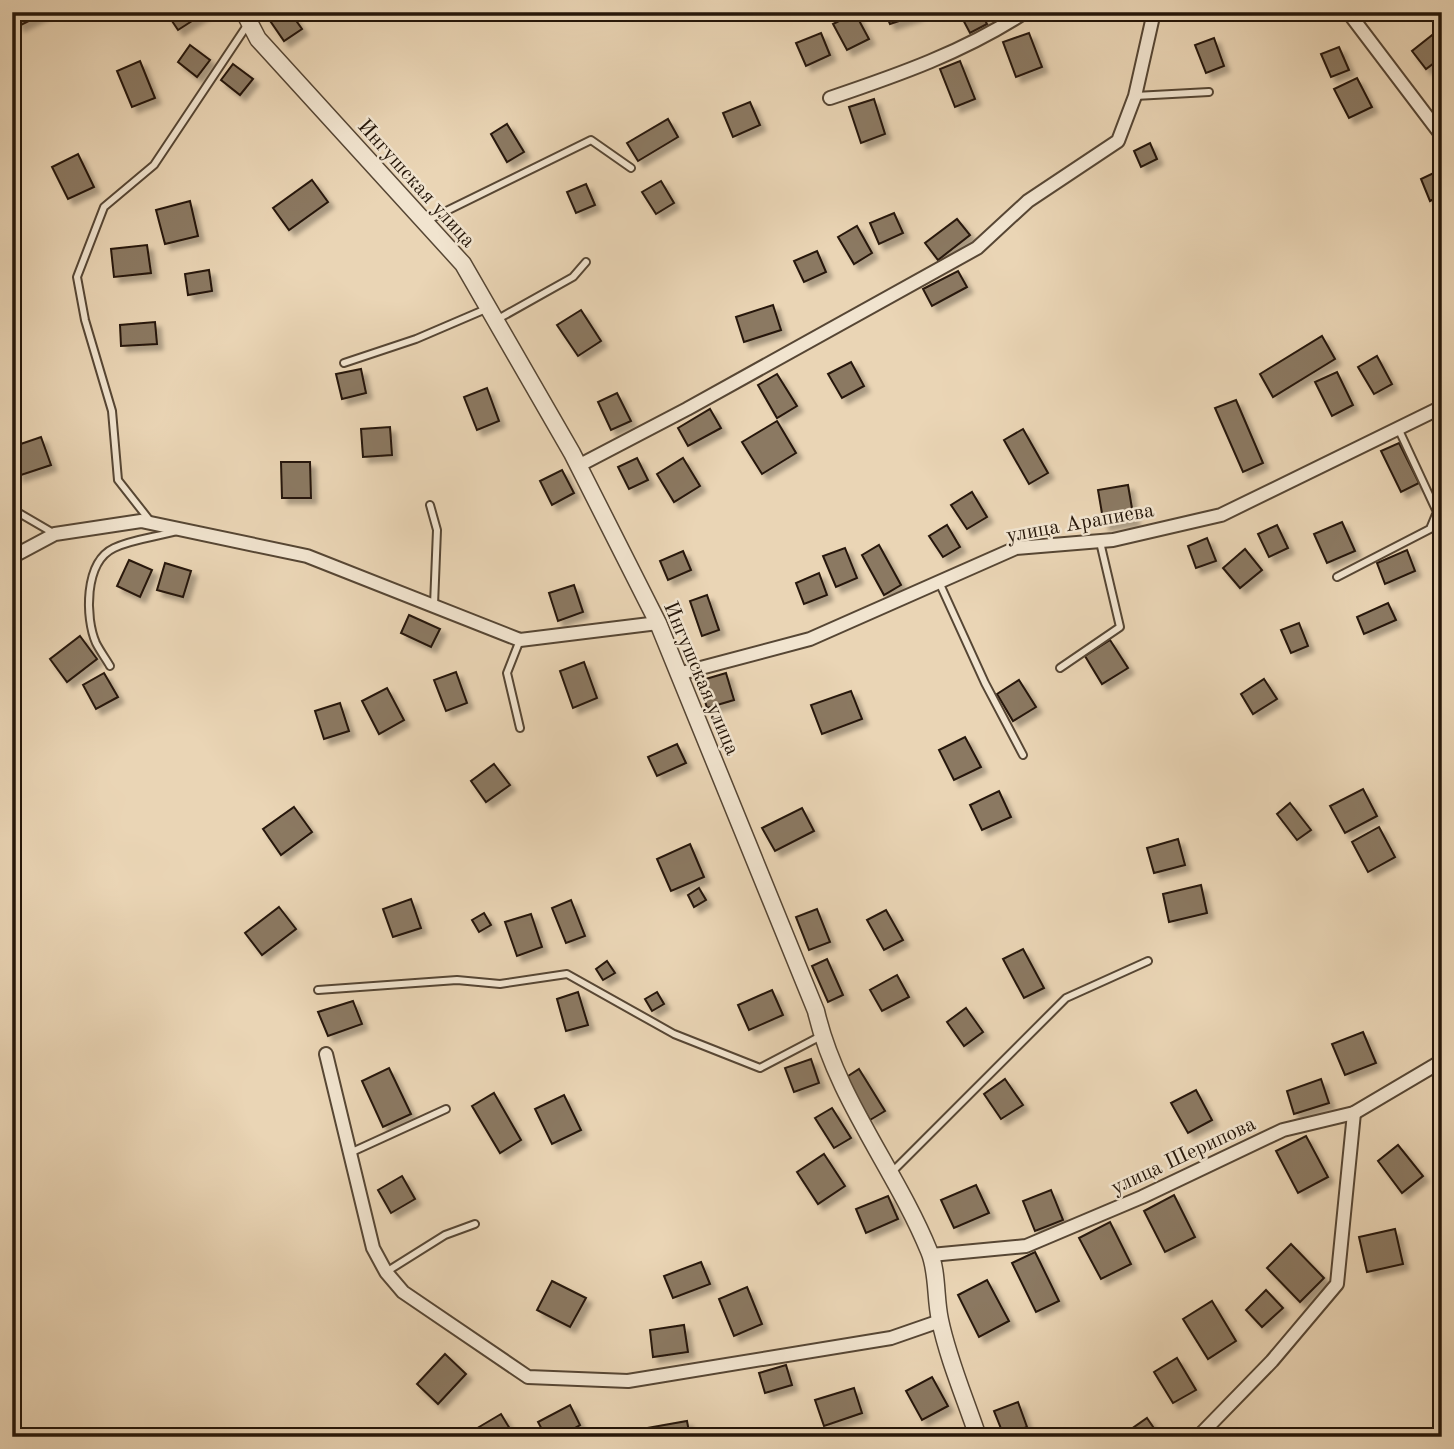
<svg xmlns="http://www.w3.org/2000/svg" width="1454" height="1449" font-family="'Old Standard TT',serif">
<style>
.building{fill:#8b7962;stroke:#251609;stroke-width:2;filter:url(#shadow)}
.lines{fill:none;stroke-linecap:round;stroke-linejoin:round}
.service-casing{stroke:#564634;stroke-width:10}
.minor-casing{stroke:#564634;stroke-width:16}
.tertiary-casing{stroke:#564634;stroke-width:19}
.service{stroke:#f1e4cf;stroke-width:6}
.minor{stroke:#f1e4cf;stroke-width:12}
.tertiary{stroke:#f1e4cf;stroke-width:16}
.labels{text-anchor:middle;stroke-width:5;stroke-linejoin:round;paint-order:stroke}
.street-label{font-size:21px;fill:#251609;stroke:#f1e4cf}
</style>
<defs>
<filter id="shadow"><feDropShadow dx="5.5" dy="5.5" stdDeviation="2" flood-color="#0004"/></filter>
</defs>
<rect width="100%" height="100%" fill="#ead5b5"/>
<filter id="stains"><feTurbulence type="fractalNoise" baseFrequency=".00286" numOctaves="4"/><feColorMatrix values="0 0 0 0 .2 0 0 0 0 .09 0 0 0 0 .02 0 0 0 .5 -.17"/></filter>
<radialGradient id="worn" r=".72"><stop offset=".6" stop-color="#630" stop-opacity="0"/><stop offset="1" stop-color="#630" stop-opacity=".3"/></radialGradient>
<g class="building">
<path d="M12,12H45V13L19,26Z"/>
<path d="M166,12H206L178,30Z"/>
<path d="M264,12H290L302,29L284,41Z"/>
<path d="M885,12H916L917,15L890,24Z"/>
<path d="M959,12H981L987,24L970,33Z"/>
<path d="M855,13L869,39L847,50L833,24Z"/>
<path d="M1441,28L1442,57L1426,69L1412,51Z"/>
<path d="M821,33L830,55L806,66L796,43Z"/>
<path d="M1029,33L1042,67L1016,77L1003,42Z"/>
<path d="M1214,38L1224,66L1206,73L1195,45Z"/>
<path d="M190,45L210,60L197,77L178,62Z"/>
<path d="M1339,47L1349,70L1331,77L1321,54Z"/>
<path d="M140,61L155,98L132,107L117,71Z"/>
<path d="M960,61L975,99L955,107L940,69Z"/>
<path d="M233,64L253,79L240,95L221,80Z"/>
<path d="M1357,78L1372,107L1349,118L1334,89Z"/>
<path d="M874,99L885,134L861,143L849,107Z"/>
<path d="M750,102L760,125L733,137L723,113Z"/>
<path d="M668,119L678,137L638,161L627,143Z"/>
<path d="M507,124L524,152L507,162L491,134Z"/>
<path d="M1150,143L1157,159L1141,167L1134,151Z"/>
<path d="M78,154L94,187L68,199L52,167Z"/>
<path d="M1440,170L1442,195L1430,201L1421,179Z"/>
<path d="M312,180L328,202L289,230L273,208Z"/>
<path d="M661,181L674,203L656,214L642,192Z"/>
<path d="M586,184L595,205L576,213L567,192Z"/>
<path d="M190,201L198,236L165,244L156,210Z"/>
<path d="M894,213L903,233L879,244L870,223Z"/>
<path d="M957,219L970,235L938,260L925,243Z"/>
<path d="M857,226L872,253L854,264L838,237Z"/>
<path d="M147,245L151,273L114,277L111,249Z"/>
<path d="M817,251L826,272L804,282L794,261Z"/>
<path d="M209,270L212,291L188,295L185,274Z"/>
<path d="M958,271L967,287L932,306L923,289Z"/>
<path d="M773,305L781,330L744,342L736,317Z"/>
<path d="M581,310L601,341L578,356L557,325Z"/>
<path d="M155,322L157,344L121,346L120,325Z"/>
<path d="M1322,336L1335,359L1273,397L1260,374Z"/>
<path d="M1377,356L1392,384L1374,394L1358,367Z"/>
<path d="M851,362L864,386L842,398L828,374Z"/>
<path d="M361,369L366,393L342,399L336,374Z"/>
<path d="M1337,372L1353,405L1332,416L1315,382Z"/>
<path d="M777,374L797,406L777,418L758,385Z"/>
<path d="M487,388L499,421L477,430L464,397Z"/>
<path d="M617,393L631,421L611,430L598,402Z"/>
<path d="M1236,400L1263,463L1243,472L1215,408Z"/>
<path d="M710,409L721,428L688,446L678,428Z"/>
<path d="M777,421L796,453L762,474L742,442Z"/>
<path d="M390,427L392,455L363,457L361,429Z"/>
<path d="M1023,429L1048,473L1029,484L1004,440Z"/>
<path d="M41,437L51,465L18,476L12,447Z"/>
<path d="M1399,443L1419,483L1401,492L1381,451Z"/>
<path d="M637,458L648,480L629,489L618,467Z"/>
<path d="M683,458L700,486L674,502L657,474Z"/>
<path d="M281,462H310L311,498H282Z"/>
<path d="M562,470L574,493L552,505L540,481Z"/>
<path d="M1128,485L1134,520L1104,525L1098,490Z"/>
<path d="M972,492L987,517L967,529L951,505Z"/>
<path d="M1342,522L1355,551L1327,563L1314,534Z"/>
<path d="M947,525L960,547L943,557L929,536Z"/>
<path d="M1277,525L1288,548L1269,557L1258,534Z"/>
<path d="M1207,538L1216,561L1196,568L1188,546Z"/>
<path d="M879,545L901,585L884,595L862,555Z"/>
<path d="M845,548L857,578L836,587L823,556Z"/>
<path d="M1245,549L1262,570L1240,588L1223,568Z"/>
<path d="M1407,550L1415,571L1385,584L1377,563Z"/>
<path d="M683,551L691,570L668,580L660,561Z"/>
<path d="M129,560L152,570L140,597L117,586Z"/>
<path d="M165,563L191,571L183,597L157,590Z"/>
<path d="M819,573L827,595L804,604L796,583Z"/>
<path d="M574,585L583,612L558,621L549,593Z"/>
<path d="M707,595L719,630L702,636L690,601Z"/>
<path d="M1388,603L1396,620L1364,634L1357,617Z"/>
<path d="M409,615L440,629L431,647L401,633Z"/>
<path d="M1299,623L1308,646L1291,653L1281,630Z"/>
<path d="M80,636L97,659L67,682L50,659Z"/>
<path d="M1110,640L1128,668L1102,684L1085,656Z"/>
<path d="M584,662L597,698L573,708L560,671Z"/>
<path d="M456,672L467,703L446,711L434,680Z"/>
<path d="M104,673L118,697L96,709L83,685Z"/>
<path d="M726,673L734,700L707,708L699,681Z"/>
<path d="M1264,679L1277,699L1253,714L1241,694Z"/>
<path d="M1019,680L1036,707L1013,721L997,694Z"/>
<path d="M387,688L404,720L379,734L362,701Z"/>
<path d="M851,691L862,719L822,734L811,705Z"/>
<path d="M340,703L349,731L324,739L315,711Z"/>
<path d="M965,737L981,767L954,780L939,750Z"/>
<path d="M677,744L686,763L657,776L648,757Z"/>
<path d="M494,764L510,785L486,802L471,781Z"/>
<path d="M1363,789L1377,816L1345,833L1330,806Z"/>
<path d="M999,791L1011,817L982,830L970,805Z"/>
<path d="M1290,803L1311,830L1297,840L1277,814Z"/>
<path d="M294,807L312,832L281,855L263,829Z"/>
<path d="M802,808L814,831L775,851L762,828Z"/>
<path d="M1379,827L1395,857L1368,872L1352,842Z"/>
<path d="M1178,839L1185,865L1154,873L1147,848Z"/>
<path d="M690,844L704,877L671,891L657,859Z"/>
<path d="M1201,885L1207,913L1169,922L1163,894Z"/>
<path d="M699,888L706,900L694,907L688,895Z"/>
<path d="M411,899L421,928L393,937L383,909Z"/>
<path d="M571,900L585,936L566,943L552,908Z"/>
<path d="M279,907L296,929L262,955L245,933Z"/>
<path d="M817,909L830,942L809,950L796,917Z"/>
<path d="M886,910L903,940L884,950L867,920Z"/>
<path d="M484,913L491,925L479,932L472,920Z"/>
<path d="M531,914L542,947L517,956L505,922Z"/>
<path d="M1023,949L1044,988L1024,998L1003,959Z"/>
<path d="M827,959L843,995L828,1002L812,966Z"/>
<path d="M607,961L615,973L603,980L596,969Z"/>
<path d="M897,975L909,997L882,1011L870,990Z"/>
<path d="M772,990L783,1015L749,1030L738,1005Z"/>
<path d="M578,992L588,1025L566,1031L557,999Z"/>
<path d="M657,992L664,1004L652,1011L645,999Z"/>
<path d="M353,1001L362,1024L328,1036L318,1012Z"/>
<path d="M966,1008L983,1032L964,1046L947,1022Z"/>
<path d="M1363,1032L1376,1063L1345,1075L1332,1044Z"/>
<path d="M811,1059L819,1083L794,1092L785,1068Z"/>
<path d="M389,1068L411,1114L383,1127L362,1081Z"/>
<path d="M859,1069L885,1111L870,1120L845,1078Z"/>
<path d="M1005,1079L1023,1105L1001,1119L984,1094Z"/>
<path d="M1321,1079L1329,1103L1294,1114L1287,1091Z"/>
<path d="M1196,1090L1212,1120L1188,1133L1171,1103Z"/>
<path d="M494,1093L521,1140L500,1153L472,1106Z"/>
<path d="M564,1095L581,1130L552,1144L535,1109Z"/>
<path d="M832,1108L851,1138L834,1148L815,1118Z"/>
<path d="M1306,1136L1328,1177L1298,1193L1276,1151Z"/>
<path d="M1398,1145L1423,1176L1402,1193L1378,1161Z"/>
<path d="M824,1154L845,1186L818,1204L797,1172Z"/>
<path d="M402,1176L415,1199L391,1213L378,1190Z"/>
<path d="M976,1185L989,1213L954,1228L941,1200Z"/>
<path d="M1051,1190L1063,1220L1035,1231L1023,1201Z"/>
<path d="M1174,1195L1195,1237L1165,1252L1144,1211Z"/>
<path d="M888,1196L898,1219L866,1233L856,1209Z"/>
<path d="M1110,1222L1131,1264L1101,1279L1079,1238Z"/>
<path d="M1395,1229L1403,1264L1367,1272L1359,1237Z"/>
<path d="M1291,1244L1324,1278L1300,1302L1267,1268Z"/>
<path d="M1035,1252L1059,1301L1036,1312L1012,1263Z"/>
<path d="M701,1262L710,1284L673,1298L664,1276Z"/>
<path d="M987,1280L1009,1321L979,1337L958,1295Z"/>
<path d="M552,1281L586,1298L570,1327L537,1310Z"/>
<path d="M747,1287L762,1324L734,1336L719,1299Z"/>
<path d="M1266,1290L1283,1308L1262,1327L1246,1310Z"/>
<path d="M1212,1301L1236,1341L1208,1359L1183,1319Z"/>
<path d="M684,1325L688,1352L653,1357L650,1330Z"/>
<path d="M445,1354L466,1374L438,1404L417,1384Z"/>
<path d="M1177,1358L1196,1390L1173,1403L1154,1372Z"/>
<path d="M786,1365L792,1385L765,1393L759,1373Z"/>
<path d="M932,1377L948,1406L922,1420L906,1391Z"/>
<path d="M854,1388L862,1413L824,1426L815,1400Z"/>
<path d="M1018,1402L1027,1427L1004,1436L994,1411Z"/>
<path d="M570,1405L580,1425L559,1437H546L538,1422Z"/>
<path d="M501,1414L513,1434L478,1437L474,1430Z"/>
<path d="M1147,1418L1160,1437H1126L1124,1434Z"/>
<path d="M687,1421L690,1437H649L647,1428Z"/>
</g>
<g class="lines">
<defs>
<g id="service">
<path d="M1135,96L1209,92"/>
<path d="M426,221L591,140L631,168"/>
<path d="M498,319L573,277L586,262"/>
<path d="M344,363L416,339L486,309"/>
<path d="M430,505L437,530L434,605"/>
<path d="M12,509L55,534"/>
<path d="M151,522L118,480L112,411L85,320L77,277L104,207L154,165L248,24"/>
<path d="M1337,577L1430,529L1437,512L1398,428"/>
<path d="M939,582L985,683L1023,755"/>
<path d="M520,640L507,673L520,728"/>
<path d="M110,666C106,659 100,651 96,643C85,618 84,562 114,548C133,539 157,537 177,531"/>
<path d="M1060,668L1120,627L1100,542"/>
<path d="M318,990L457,980L500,984L567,974L674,1034L760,1068L821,1036"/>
<path d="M352,1152L446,1109"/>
<path d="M892,1172L1066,998L1148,961"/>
<path d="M386,1272L445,1235L475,1224"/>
</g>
<g id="minor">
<path d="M1348,12L1442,136"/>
<path d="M830,98C898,75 964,52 1025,12"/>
<path d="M578,466L687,409L977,248L1028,201L1118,141L1135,96L1154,12"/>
<path d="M12,557L55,534L141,521L307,556L520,640L658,623"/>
<path d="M678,674L810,639L1016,548L1113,540L1221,515L1442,407"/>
<path d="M326,1054L373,1248L386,1272L403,1292L528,1377L628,1381L891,1338L940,1321"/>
<path d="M931,1255L1026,1246L1142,1197L1283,1130L1354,1113L1442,1061"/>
<path d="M1198,1437L1272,1361L1337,1284L1354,1113"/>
</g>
<path id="tertiary" d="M244,12L258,39L463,264L572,453L658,623L816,1011C836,1098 896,1170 929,1251C938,1272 935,1298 940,1320C948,1359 965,1398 978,1437"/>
</defs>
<use href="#service" class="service-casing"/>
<use href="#minor" class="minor-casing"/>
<use href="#tertiary" class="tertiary-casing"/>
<use href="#service" class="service"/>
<use href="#minor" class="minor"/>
<use href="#tertiary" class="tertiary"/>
</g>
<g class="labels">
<g class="street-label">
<text transform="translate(417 183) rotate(48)" y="7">Ингушская улица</text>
<text transform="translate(1080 522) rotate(-10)" y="7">улица Арапиева</text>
<text transform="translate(702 678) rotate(67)" y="7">Ингушская улица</text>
<text transform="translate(1183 1155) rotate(-25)" y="7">улица Шерипова</text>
</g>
</g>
<rect width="1454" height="1449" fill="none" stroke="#ead5b5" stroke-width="42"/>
<rect x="14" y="14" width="1426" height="1421" fill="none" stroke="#251609" stroke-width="3.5"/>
<rect x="21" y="21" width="1412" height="1407" fill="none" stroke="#251609" stroke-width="2"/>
<rect width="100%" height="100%" filter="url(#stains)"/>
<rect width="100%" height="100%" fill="url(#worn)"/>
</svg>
